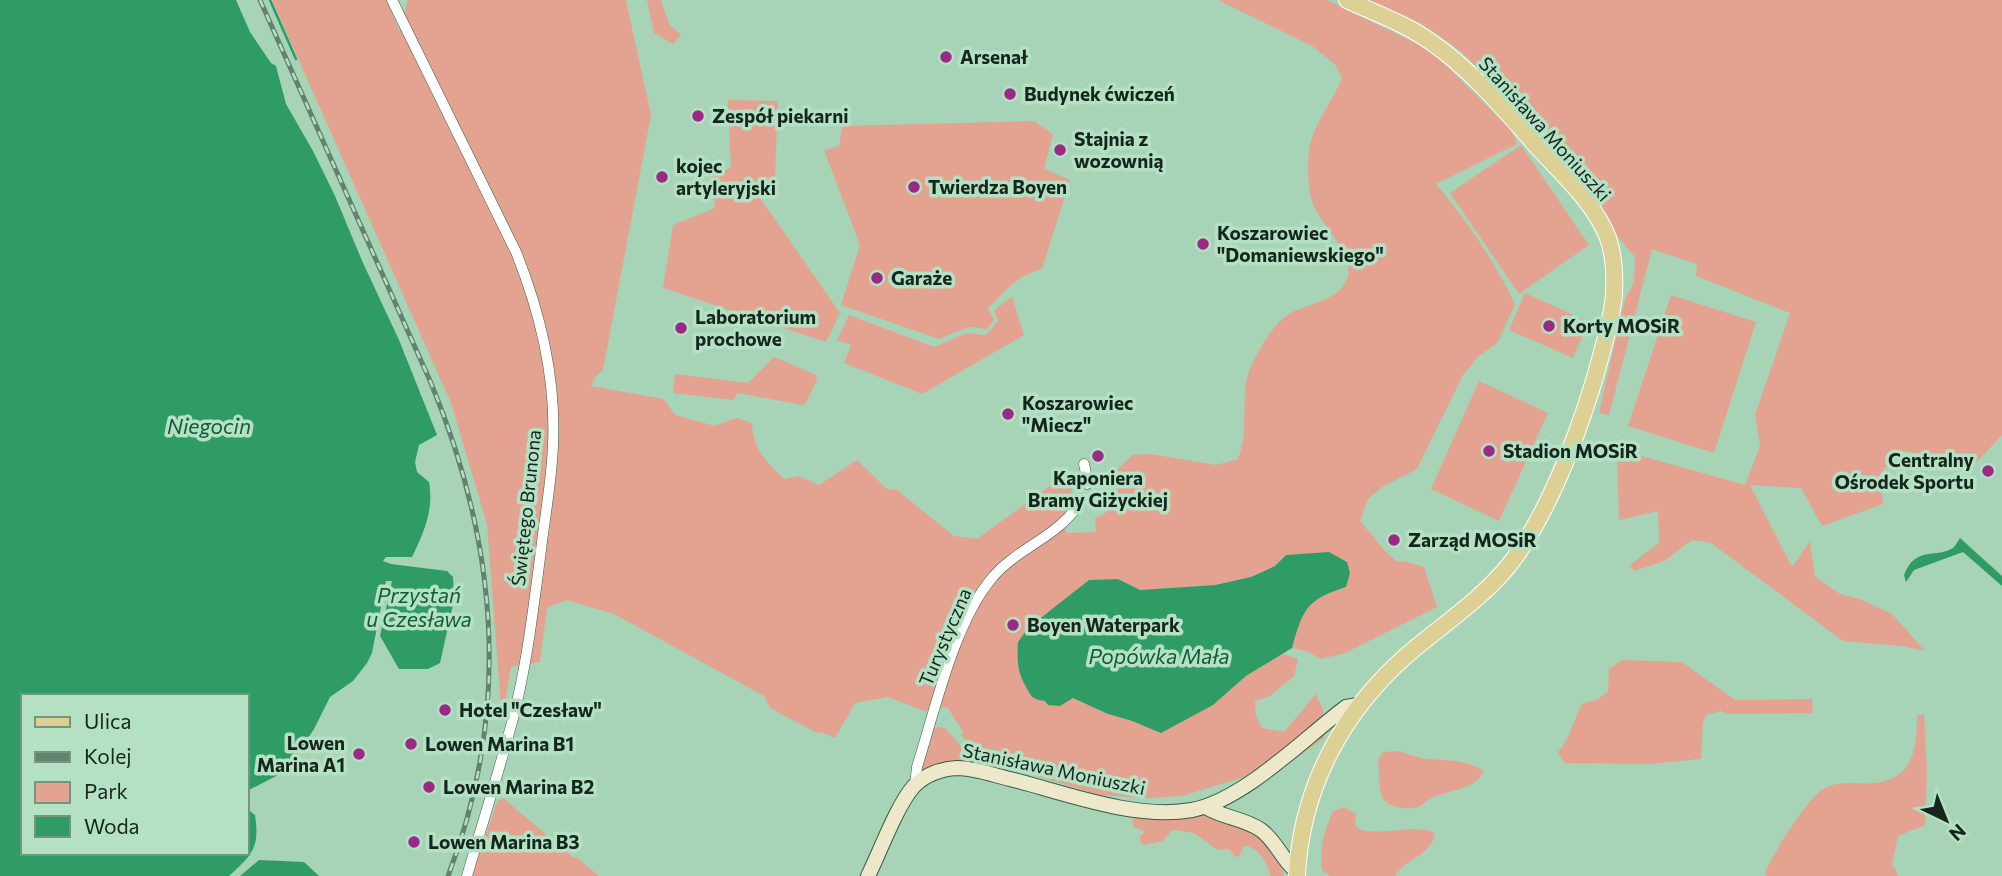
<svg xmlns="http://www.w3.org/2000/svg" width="2002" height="876" font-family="Commissioner,sans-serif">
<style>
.green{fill:#e4a391}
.water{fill:#309c65}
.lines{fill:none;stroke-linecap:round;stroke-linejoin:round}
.stream{stroke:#309c65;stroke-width:2.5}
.street-casing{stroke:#355d45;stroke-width:11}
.secondary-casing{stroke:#355d45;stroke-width:16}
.primary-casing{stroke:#fff;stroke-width:18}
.street{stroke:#fff;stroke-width:10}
.secondary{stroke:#eee8ca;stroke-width:14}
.primary{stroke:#ddd095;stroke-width:16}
.rail-casing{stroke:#63826e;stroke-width:5}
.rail{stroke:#b4e0c4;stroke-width:2.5;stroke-dasharray:8;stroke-linecap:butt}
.poi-dot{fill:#9b2986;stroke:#b4e0c4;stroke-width:2.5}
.labels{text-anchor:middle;stroke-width:7;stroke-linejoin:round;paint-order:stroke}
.poi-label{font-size:19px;font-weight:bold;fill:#15261c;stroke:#b4e0c4;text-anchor:start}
.street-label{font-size:19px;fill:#15261c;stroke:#b4e0c4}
.water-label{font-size:21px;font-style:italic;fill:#0f5d38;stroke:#b4e0c4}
</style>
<rect width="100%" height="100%" fill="#a7d3b7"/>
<g class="green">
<path d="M272,0H387L399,30L408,0H626L651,115L603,370L595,377L591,386L664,399L675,415L715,426L736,418L752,423C753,449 766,462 784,479L799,476L819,485L857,460L887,489L897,490L954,536L977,539L1047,488L1068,477L1074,483L1062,521L1067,533L1096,532L1095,518L1107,512L1122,481L1114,473L1133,455L1150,454L1216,465L1238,459C1251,427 1237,389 1254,360C1262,345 1274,323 1289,314C1307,303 1338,302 1347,279C1356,255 1321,225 1313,204C1308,190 1307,166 1309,151C1312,126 1333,101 1342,78L1335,64L1312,46L1218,0H1327L1432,51L1511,130L1517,144L1436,184C1467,221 1494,260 1515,304L1498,342L1478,357L1463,375L1417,469L1382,487L1368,499L1360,521L1385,551L1396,561L1407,562L1424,567L1437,607L1345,653L1321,659L1306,651L1292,648C1303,609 1306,600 1346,587L1286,555L1275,566L1251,577L1215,585L1140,590L1118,579L1089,580L1060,605L1073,698L1108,714L1132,721L1213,705L1246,676L1283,654L1298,659L1294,676L1270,696L1255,701L1256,716L1262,728L1284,732L1316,694L1323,710L1324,738L1275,773L1254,774L1182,796L1146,798L1100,795L1006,767L989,755L985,758L961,735L964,733L947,707L924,711L888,697L855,703L835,738L821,732L817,733L770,708L764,696L614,614L567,600L547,608L540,662L511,667L502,720L487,524L451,403Z"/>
<path d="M647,0H661L669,24L681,35L673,44L654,33Z"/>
<path d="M1364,0H2002V435L1977,462L1901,451L1880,474L1883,504L1822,526L1801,488L1750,485L1792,567L1810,541L1815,577L1840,594L1860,599L1892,614L1925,651L1902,646L1843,641L1711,543L1692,540L1664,561L1634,571L1630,565L1659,543L1658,511L1619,520L1617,449L1745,485L1760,446L1755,415L1790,313L1696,276L1697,264L1652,249L1609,415L1599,413L1625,299L1634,282L1635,257L1615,233L1608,216L1586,186L1462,52L1420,23Z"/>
<path d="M728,100L778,101L775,177L756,192L840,313L826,342L663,288L673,225L715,208L713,174L731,168Z"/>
<path d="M1034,121L1053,134L1044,169L1070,180L1042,269C1018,275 1005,291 988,308L994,320L987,329L969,327L939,339L841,305L860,245L824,150L839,146L842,126Z"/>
<path d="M1521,145L1589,245L1519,294L1450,193Z"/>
<path d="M1525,293L1589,322L1573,358L1509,330Z"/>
<path d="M1671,295L1756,322L1714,453L1628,426Z"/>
<path d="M1012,297L1024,335L922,394L844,363L851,345L837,340L849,315L934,347L967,333L986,335L998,321L994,310Z"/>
<path d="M774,357L816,375L817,380L806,403L803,405L737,393L734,400L673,393L675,374L748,383Z"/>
<path d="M1479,381L1548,413L1499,521L1431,489Z"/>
<path d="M1622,660L1682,662L1735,700L1812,699L1813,713L1729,714L1721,711L1706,715L1703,723L1701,759L1650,764L1564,763L1558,752C1571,737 1573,720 1583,703L1596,700L1608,692L1609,669Z"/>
<path d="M1917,715H1924L1927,774L1925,825L1898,836L1892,864L1899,876H1767L1765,873C1773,854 1809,794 1827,787C1844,780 1858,785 1875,783C1914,778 1917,748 1917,715Z"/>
<path d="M940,727L946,729L977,764L921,772L932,734L934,728Z"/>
<path d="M1399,751C1408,754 1418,758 1428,759C1449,761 1465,759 1484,771C1474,791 1449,789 1432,798C1427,800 1423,805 1418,807C1409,810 1394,808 1386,802C1377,796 1380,772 1378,760L1383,752Z"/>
<path d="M503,798L574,858L576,857L599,876H472L497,802Z"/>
<path d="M1344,807L1356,814L1355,826C1370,840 1412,822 1435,833C1430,858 1409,855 1395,876H1330L1322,870C1319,848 1324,832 1333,811Z"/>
<path d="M1203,812C1235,822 1279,837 1284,876H1271C1266,863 1260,847 1244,846L1239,857L1234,856L1229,849L1218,850L1194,833L1172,830L1163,841L1144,845L1140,841V836L1144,833L1143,830L1134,827L1132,823L1136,815L1173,814L1188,818Z"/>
</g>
<g class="water">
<path d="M0,0H236L250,32L271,63L276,66L286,104L313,151L335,196L363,263L399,340L437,435L419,445L415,462L417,472L429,482C434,510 424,532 412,557H386L383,561L391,564L447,571L453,577L454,600L440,663L428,669H399L380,636L392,581H386L372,653L367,663L353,681L330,697L314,729L287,770L282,773L247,791V696H23V853H247V809L255,815C260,848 252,855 229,876H0Z"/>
<path d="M1960,538L2002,576V586L1963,552L1914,570L1906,582L1904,575C1916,545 1935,559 1953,548C1956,545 1958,541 1960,538Z"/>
<path d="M1329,552L1347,562L1350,573L1346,587C1306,600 1303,609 1292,648L1246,676L1213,705L1161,733L1132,721L1108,714L1073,698L1060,706L1048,705L1045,701C1031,699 1031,696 1025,685C1017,671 1017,658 1018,642L1028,628L1089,580L1118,579L1140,590L1215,585L1251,577L1275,566L1286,555Z"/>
<path d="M259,860L304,862L319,876H240Z"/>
</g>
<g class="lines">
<path class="stream" d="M270,0L296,59"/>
<defs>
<g id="street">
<path d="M392,0L516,252C540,312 556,379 553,444C552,479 545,515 541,550C533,611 526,674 509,733C496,781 481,828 467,876"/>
<path d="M1084,464L1087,478V484"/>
<path d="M915,785L917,767C935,710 954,623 992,578C1018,547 1059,537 1081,501"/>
</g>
<g id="secondary">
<path d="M1206,807C1223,818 1244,818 1261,830C1277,842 1282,860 1297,872"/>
<path d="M868,876C880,852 897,805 914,786C926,774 941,769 957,768C975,768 993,775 1010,779C1066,793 1134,820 1192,810C1244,800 1303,739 1346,707L1358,705"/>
</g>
<path id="primary" d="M1297,876C1301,789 1342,712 1407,655C1442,625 1481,600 1510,564C1551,511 1585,417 1602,352C1607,332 1613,313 1614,293C1615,275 1614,255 1608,238C1595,204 1565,177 1541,151C1507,113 1473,71 1431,42C1406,24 1375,13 1347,0"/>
</defs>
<use href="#street" class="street-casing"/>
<use href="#secondary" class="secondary-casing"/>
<use href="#primary" class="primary-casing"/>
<use href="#street" class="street"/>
<use href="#secondary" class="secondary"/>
<use href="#primary" class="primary"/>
<defs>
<path id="rail" d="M260,0L431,383C498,545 512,710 448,876"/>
</defs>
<use href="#rail" class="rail-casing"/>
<use href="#rail" class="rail"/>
</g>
<g class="poi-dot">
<circle cx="946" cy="57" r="7"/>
<circle cx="1010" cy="94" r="7"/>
<circle cx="698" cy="116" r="7"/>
<circle cx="1060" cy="150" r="7"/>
<circle cx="662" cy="177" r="7"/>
<circle cx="914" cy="187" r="7"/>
<circle cx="1203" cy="244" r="7"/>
<circle cx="877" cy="278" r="7"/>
<circle cx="1549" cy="326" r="7"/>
<circle cx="681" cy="328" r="7"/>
<circle cx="1008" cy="414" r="7"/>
<circle cx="1489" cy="451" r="7"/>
<circle cx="1098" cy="456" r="7"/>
<circle cx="1988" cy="471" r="7"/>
<circle cx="1394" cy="540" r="7"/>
<circle cx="1013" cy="625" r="7"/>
<circle cx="445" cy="710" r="7"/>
<circle cx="411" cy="744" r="7"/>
<circle cx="359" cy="754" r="7"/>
<circle cx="429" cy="787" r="7"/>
<circle cx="414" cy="842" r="7"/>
</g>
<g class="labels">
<g class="poi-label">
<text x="960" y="64">Arsenał</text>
<text x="1024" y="101">Budynek ćwiczeń</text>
<text x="712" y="123">Zespół piekarni</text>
<text x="1074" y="146">Stajnia z<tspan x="1074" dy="22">wozownią</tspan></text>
<text x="676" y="173">kojec<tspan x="676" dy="22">artyleryjski</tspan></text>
<text x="928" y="194">Twierdza Boyen</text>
<text x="1217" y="240">Koszarowiec<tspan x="1217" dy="22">"Domaniewskiego"</tspan></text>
<text x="891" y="285">Garaże</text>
<text x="695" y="324">Laboratorium<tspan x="695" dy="22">prochowe</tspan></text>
<text x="1563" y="333">Korty MOSiR</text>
<text x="1022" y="410">Koszarowiec<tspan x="1022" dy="22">"Miecz"</tspan></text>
<text x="1503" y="458">Stadion MOSiR</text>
<text x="1974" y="467" text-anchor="end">Centralny<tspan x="1974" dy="22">Ośrodek Sportu</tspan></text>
<text x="1098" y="485" text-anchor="middle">Kaponiera<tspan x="1098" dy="22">Bramy Giżyckiej</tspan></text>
<text x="1408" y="547">Zarząd MOSiR</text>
<text x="1027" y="632">Boyen Waterpark</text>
<text x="459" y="717">Hotel "Czesław"</text>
<text x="345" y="750" text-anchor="end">Lowen<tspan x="345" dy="22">Marina A1</tspan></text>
<text x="425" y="751">Lowen Marina B1</text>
<text x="443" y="794">Lowen Marina B2</text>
<text x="428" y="849">Lowen Marina B3</text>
</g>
<g class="street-label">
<text transform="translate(1545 129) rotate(48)" y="7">Stanisława Moniuszki</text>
<text transform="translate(526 508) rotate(-84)" y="7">Świętego Brunona</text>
<text transform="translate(945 637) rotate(-67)" y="7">Turystyczna</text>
<text transform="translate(1054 769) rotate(12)" y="7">Stanisława Moniuszki</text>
</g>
<g class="water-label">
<text x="209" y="434">Niegocin</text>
<text x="419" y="603">Przystań<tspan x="419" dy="24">u Czesława</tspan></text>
<text x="1159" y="664">Popówka Mała</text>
</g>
</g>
<rect x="21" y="694" width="228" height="161" fill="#b4e0c4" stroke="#749681" stroke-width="2"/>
<rect x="35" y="717" width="35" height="10" fill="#ddd095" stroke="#749681" stroke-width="2"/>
<text x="84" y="729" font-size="21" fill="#15261c">Ulica</text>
<rect x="35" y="752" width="35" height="10" fill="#63826e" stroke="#749681" stroke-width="2"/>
<text x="84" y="764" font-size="21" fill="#15261c">Kolej</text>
<rect x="35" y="782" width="35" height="21" fill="#e4a391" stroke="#749681" stroke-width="2"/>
<text x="84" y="799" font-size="21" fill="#15261c">Park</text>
<rect x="35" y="816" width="35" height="21" fill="#309c65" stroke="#749681" stroke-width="2"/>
<text x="84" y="834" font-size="21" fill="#15261c">Woda</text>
<g transform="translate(1946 820) rotate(137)" stroke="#b4e0c4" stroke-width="5" paint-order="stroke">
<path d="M0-5L12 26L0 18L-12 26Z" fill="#15261c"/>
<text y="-10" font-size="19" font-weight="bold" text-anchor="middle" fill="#15261c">N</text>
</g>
</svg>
